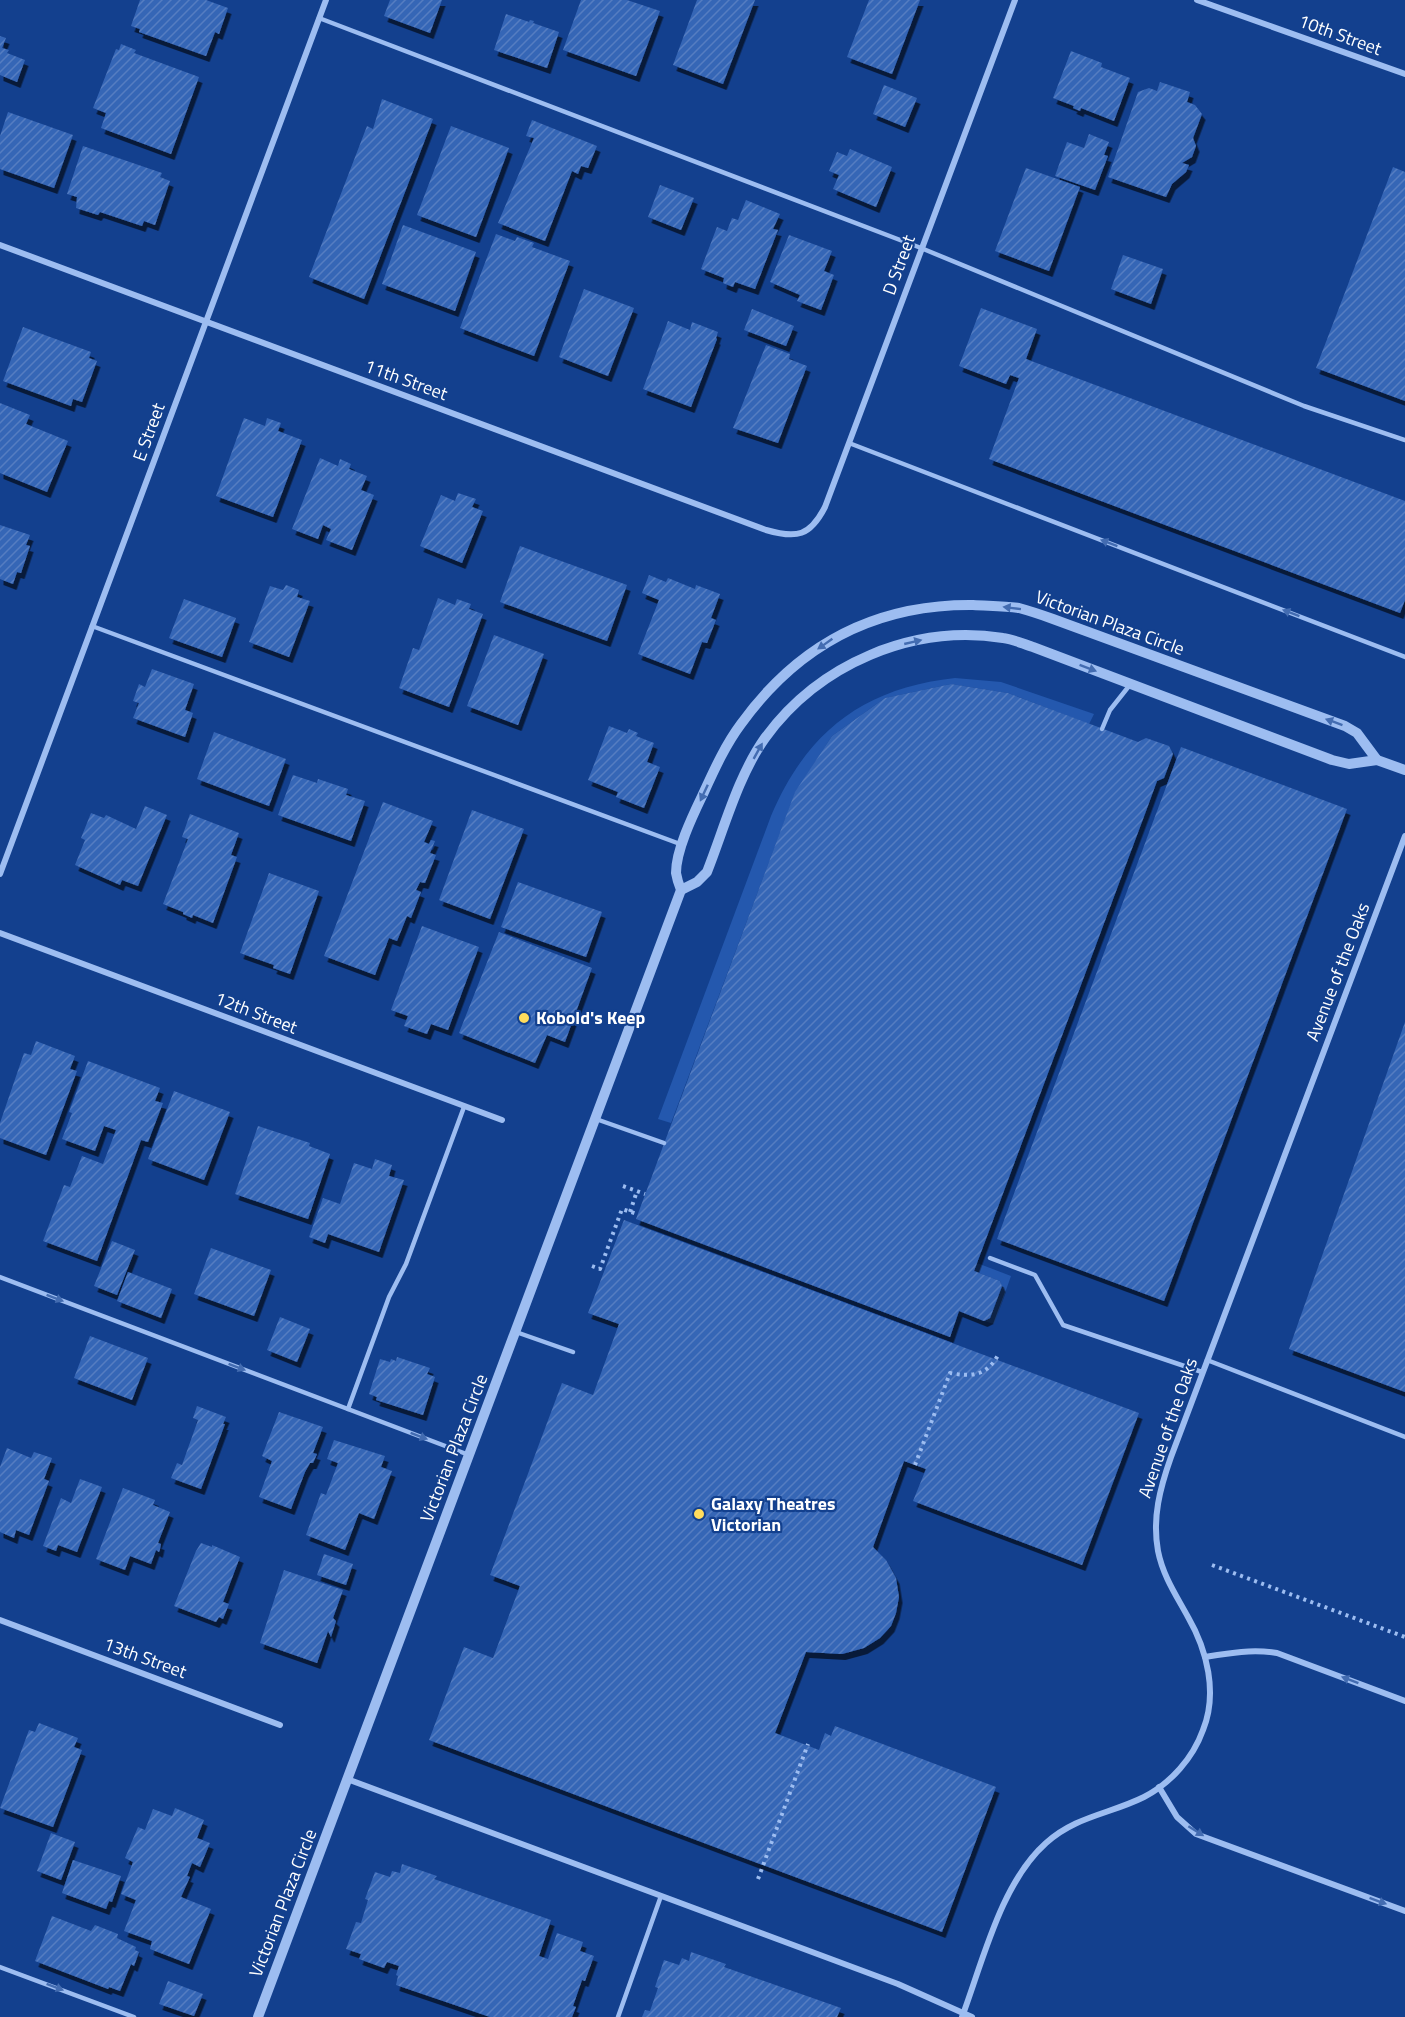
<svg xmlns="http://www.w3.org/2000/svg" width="1405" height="2017" font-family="'Titillium Web',sans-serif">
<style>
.garden{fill:#2458ae}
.building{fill:url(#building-hatch);filter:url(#shadow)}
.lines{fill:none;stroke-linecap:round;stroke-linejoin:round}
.path{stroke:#9dbdf1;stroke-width:4;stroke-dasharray:3 4.5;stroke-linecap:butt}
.service{stroke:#9dbdf1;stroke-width:4.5}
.minor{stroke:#9dbdf1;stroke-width:6}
.tertiary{stroke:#9dbdf1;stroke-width:10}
.oneway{fill:#436cb1}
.poi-dot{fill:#ffdc5d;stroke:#13408e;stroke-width:2}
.labels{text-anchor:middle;stroke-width:4.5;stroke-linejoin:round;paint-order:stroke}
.street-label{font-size:18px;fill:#fff;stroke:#13408e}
.poi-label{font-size:18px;font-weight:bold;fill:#fff;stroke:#13408e;text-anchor:start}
</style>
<defs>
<pattern id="building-hatch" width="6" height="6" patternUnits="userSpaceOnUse" patternTransform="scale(1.5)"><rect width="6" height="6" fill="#3666b6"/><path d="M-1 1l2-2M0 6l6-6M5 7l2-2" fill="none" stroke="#547dc1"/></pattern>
<filter id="shadow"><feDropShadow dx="3.5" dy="6" stdDeviation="0" flood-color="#0009"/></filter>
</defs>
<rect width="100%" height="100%" fill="#13408e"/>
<g class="garden">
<path d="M955,678L1001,682L1094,714L1089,724L1008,693L951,684L885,698L832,736L795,793L671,1123L658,1119L771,816C807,731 864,688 955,678Z"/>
<path d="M977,1263L1011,1276L994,1324L984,1321L990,1318L1002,1286L1000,1281L974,1271Z"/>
</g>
<g class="building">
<path d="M140,0H206L228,8L219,34L215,32L206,56L139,32L140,29L131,26Z"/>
<path d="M390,0H442L430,33L384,16Z"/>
<path d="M581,0H627L660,11L636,76L563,50Z"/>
<path d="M697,0H755L723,84L673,65Z"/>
<path d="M869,0H920L892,74L847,57Z"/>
<path d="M506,14L529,22L530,20L534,21L533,23L559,32L547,68L494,50Z"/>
<path d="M0,36L6,38L2,48L9,50L7,53L25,60L17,82L0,75Z"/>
<path d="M121,44L136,50L134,53L199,77L171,154L101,128L106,113L93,108L116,49L119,50Z"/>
<path d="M1071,51L1102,63L1101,67L1130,78L1114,121L1081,108L1080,111L1073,108L1074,106L1053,98Z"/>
<path d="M1160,82L1190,92L1187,102L1195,105L1202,114L1193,138L1196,146L1192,157L1182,163L1189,165L1186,172L1172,184L1166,197L1108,177L1138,92L1149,88L1157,91Z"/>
<path d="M884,85L917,98L905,127L873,114Z"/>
<path d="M382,99L433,119L364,299L309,277L367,126L373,129Z"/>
<path d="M8,112L73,135L54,188L0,169V136Z"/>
<path d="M532,120L597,146L588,168L581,166L578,174L572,171L545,241L498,223L534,138L526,136Z"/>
<path d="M451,126L509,148L476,237L417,215Z"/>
<path d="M1089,134L1109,142L1104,155L1108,156L1095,190L1055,176L1067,142L1084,148Z"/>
<path d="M83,146L162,173L160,177L170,181L155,225L144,221L142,226L100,212L98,215L76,208L77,197L67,194Z"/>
<path d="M850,149L892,167L876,207L833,189L839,175L829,171L837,152L847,156Z"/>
<path d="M1393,167L1405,172V401L1316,368Z"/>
<path d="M1026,168L1080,187L1049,271L995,251Z"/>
<path d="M660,185L694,198L681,230L648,217Z"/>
<path d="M746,200L780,214L773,229L778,230L755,289L735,282L733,287L723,283L724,278L701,269L717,227L727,231L732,218L738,220Z"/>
<path d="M403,225L476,252L455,311L382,284Z"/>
<path d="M496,234L515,241L517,237L534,243L532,247L570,261L534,356L460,328Z"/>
<path d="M789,235L832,251L824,271L834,275L821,310L797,301L800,295L770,282Z"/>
<path d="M1123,255L1163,269L1151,304L1111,289Z"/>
<path d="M584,289L634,308L608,376L559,357Z"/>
<path d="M981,308L1037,329L1026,359L1405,501V600L1400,613L989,459L1019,378L1010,375L1006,384L959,366Z"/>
<path d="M752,309L794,326L786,346L744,330Z"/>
<path d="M668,321L690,330L692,322L718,332L716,338L717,339L691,407L643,389Z"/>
<path d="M23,327L91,352L89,358L97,361L82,402L73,399L71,406L3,381Z"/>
<path d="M766,345L790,354L789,359L807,366L778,443L733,428Z"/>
<path d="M0,403L30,415L26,424L68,441L47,492L0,473Z"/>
<path d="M244,418L265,426L267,418L281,423L278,431L302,440L273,517L216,496Z"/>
<path d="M320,458L338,466L340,459L351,464L349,469L367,476L361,490L374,495L352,550L326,540L331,529L323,525L318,539L292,529Z"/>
<path d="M458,493L476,499L472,507L483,511L462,563L420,546L441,495L455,501Z"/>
<path d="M0,525L30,535L26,545L30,546L21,573L17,572L13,584L0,579Z"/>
<path d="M520,546L627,585L607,641L500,602Z"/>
<path d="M649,575L666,582L668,578L695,589L696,585L720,594L711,618L716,620L707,643L702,642L690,674L638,654L659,600L642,593Z"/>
<path d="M286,585L299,590L297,597L310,601L289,657L249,642L270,586L283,590Z"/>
<path d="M438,598L455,605L457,599L471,604L469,609L483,614L449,707L399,688L413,648L419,650Z"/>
<path d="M184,599L236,618L222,657L169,638Z"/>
<path d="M494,635L544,654L518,725L467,706Z"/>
<path d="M152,669L194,684L185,710L193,713L185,737L133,718L139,703L133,701L139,684L145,687Z"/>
<path d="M951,684L1008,693L1138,742L1146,738L1169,746L1173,754L1164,778L1157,781L1146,811L974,1271L1000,1281L1002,1286L990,1318L984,1321L959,1311L950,1337L636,1219L795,792L832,736L885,698Z"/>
<path d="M609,726L627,733L629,729L638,733L636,736L654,743L647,762L660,767L644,808L616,797L618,792L588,780Z"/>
<path d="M214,732L286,759L269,806L197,779Z"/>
<path d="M1181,747L1347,809L1164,1301L997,1239Z"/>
<path d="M293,775L317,783L318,779L348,789L346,795L365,801L351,841L278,815Z"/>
<path d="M383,802L433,821L424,842L429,844L431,840L435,841L430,853L436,855L425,883L420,882L416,890L421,892L411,918L407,916L397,941L389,938L375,975L324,956Z"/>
<path d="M145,806L167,815L138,886L122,880L120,885L75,865L85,840L81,838L91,813L104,818L106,815L136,829Z"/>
<path d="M472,810L524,829L490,919L439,900Z"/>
<path d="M190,814L239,833L231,855L237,857L213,923L193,915L192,918L183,914V912L163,904L188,839L182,837Z"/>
<path d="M269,873L319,891L290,974L273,968L274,965L240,953Z"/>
<path d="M518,882L602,912L586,957L501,927Z"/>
<path d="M422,926L479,947L448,1030L431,1024L427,1034L404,1026L408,1016L391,1010Z"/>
<path d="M499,932L592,968L565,1042L547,1035L535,1063L459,1033Z"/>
<path d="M1405,1022V1392L1289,1349Z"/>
<path d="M36,1041L75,1056L70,1069L77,1071L46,1155L0,1138V1123L24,1053L31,1055Z"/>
<path d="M88,1061L160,1088L155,1101L163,1103L148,1142L141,1140L97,1261L43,1241L64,1185L70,1187L82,1156L103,1164L116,1130L104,1126L95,1151L62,1139L72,1113L69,1112Z"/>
<path d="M174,1091L230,1112L204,1180L148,1159Z"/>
<path d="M258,1126L310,1143L309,1146L330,1154L308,1219L235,1194Z"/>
<path d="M375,1159L392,1165L389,1176L404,1180L379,1252L328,1234L325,1243L309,1237L323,1198L340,1204L354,1163L372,1169Z"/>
<path d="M624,1220L1139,1413L1082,1565L913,1501L926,1469L904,1461L873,1547L886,1560L896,1578L899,1597L896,1613L891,1626L880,1638L864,1648L842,1654L806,1652L775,1733L819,1750L825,1733L831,1736L835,1726L996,1787L942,1932L429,1740L464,1647L493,1658L520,1586L490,1575L562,1383L593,1395L619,1324L588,1313Z"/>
<path d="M112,1241L135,1250L117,1295L94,1286Z"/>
<path d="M211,1248L271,1270L254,1316L194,1294Z"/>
<path d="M128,1272L172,1289L161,1318L117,1301Z"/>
<path d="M280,1317L310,1329L297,1362L267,1350Z"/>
<path d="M90,1336L148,1358L132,1400L74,1378Z"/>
<path d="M397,1357L430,1368L427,1374L435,1377L423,1415L376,1400L377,1397L369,1394L380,1359L390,1362L391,1359L396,1361Z"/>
<path d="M197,1406L226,1417L223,1424H225L201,1489L171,1478L177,1463L182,1465L198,1420L193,1418Z"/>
<path d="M279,1412L323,1427L313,1453L317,1454L313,1463H310L305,1472L291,1509L259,1497L272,1461L262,1456Z"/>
<path d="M334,1440L385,1456L381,1467L392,1471L374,1519L359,1513L345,1550L306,1535L321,1493L326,1495L338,1463L327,1459Z"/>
<path d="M7,1448L31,1458L34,1452L52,1458L44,1479L49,1481L29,1535L16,1530L14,1538L0,1532V1467Z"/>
<path d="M80,1479L102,1487L77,1552L58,1545L56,1551L43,1546L61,1498L71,1503Z"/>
<path d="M123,1488L155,1500L153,1505L170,1512L158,1543L161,1544L160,1549L159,1552L156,1550L151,1564L130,1556L125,1570L96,1559Z"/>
<path d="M201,1543L212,1547V1545L240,1557L223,1602L229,1604L223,1619L219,1617L216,1622L174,1606L196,1551Z"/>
<path d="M324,1554L353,1564L346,1585L317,1575Z"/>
<path d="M284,1570L343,1590L333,1618L336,1621L331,1637L328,1631L317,1663L260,1643Z"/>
<path d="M39,1723L78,1738L74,1747L82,1750L53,1827L0,1808L29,1730L35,1732Z"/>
<path d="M175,1808L204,1820L197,1838L210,1843L200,1867L192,1863L187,1876L190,1877L181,1897L211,1909L189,1964L150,1949L152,1941L124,1931L136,1900L121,1894L133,1862L125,1858L138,1827L145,1830L153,1809L172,1816Z"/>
<path d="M51,1833L75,1842L61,1880L37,1871Z"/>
<path d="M73,1860L121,1876L112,1902L109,1901L106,1909L62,1893Z"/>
<path d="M402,1864L437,1876L434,1879L551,1920L539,1956L548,1959L557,1933L583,1942L580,1951L594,1956L585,1981L582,1980L573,2006L576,2007L572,2017H490L396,1985L398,1976L396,1975L399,1966L387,1962L384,1968L359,1959L361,1954L346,1949L356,1922L361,1923L368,1900L365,1899L375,1872L390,1877L392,1871L400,1873Z"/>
<path d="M52,1916L91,1931L95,1925L118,1934L117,1938L136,1947L135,1950L139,1952L134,1966L131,1964L120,1991L109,1987L108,1989L35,1961Z"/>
<path d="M691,1952L726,1964L724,1967L841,2008L837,2017H642L645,2010L650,2011L658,1988L655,1987L664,1960L679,1965L682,1958L689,1961Z"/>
<path d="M168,1981L203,1994L194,2016L159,2004Z"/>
</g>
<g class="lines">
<g class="path">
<path d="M623,1186L645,1194"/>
<path d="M630,1212L637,1191"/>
<path d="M592,1266L600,1269L622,1209L637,1214"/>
<path d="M915,1465L950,1373C971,1377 987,1376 998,1355"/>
<path d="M1212,1565L1405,1637"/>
<path d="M758,1879L808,1744"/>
</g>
<g class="service">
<path d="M319,18L921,248L1304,406L1405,440"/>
<path d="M849,443L1405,657"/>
<path d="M92,626L680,844"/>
<path d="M1102,729L1110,710L1129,686"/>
<path d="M596,1119L664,1143"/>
<path d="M990,1258L1035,1275L1063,1325L1202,1372"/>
<path d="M0,1277L469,1455"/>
<path d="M516,1332L573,1352"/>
<path d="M1207,1360L1405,1437"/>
<path d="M348,1409L389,1297L406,1264L464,1107"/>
<path d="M0,1967L134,2017"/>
<path d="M618,2017L661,1896"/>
</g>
<g class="minor">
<path d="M1197,0L1405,74"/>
<path d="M0,245L766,530C797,539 810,536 825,507L1015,0"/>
<path d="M0,874L326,0"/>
<path d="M0,933L502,1120"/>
<path d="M0,1620L280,1725"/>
<path d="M1205,1657C1229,1653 1252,1649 1277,1653L1405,1701"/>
<path d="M347,1779L898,1984L972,2017"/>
<path d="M1159,1787L1177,1817L1196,1834L1405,1911"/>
<path d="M962,2017C983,1961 1001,1883 1046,1843C1076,1816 1110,1814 1144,1797C1171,1783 1193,1758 1203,1730C1218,1693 1207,1650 1188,1617C1176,1595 1163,1576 1158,1551C1152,1518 1160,1488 1171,1457L1405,836"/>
</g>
<g class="tertiary">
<path d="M681,890L697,882L707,872C724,829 738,776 765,738C819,664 912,624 1003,638C1013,639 1023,644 1033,647L1332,760L1349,764L1377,760L1405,770"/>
<path d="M258,2017L681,890C679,885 677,879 676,873C676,849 694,813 704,792C715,768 726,744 741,724C798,645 875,604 973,605C988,606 1004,606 1019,608C1030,611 1042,615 1053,619L1345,726L1357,733L1377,760"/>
</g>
</g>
<defs><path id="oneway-solid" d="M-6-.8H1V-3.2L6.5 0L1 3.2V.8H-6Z" transform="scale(1.5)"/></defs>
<g class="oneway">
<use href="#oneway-solid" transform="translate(1109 543) rotate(-159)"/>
<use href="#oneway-solid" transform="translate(1012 608) rotate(-173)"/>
<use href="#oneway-solid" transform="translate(1291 613) rotate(-159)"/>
<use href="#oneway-solid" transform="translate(913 642) rotate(-13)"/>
<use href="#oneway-solid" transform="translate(825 644) rotate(145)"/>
<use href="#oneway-solid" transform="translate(1088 668) rotate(21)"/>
<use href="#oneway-solid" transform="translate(1334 722) rotate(-160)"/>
<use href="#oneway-solid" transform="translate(758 751) rotate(-61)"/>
<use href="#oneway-solid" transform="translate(704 793) rotate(115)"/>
<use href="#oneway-solid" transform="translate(55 1298) rotate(21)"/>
<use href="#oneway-solid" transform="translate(237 1367) rotate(21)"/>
<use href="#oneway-solid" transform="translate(419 1436) rotate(21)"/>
<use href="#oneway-solid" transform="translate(1350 1680) rotate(-159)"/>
<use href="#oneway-solid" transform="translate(1196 1831) rotate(32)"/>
<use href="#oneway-solid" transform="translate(1378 1901) rotate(20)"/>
<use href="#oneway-solid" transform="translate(55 1987) rotate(21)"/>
</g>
<g class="poi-dot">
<circle cx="524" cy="1018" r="6"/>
<circle cx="699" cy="1514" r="6"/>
</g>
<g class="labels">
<g class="street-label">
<text transform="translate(1340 35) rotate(20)" y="6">10th Street</text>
<text transform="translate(899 265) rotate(-70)" y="6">D Street</text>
<text transform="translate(406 380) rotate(20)" y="6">11th Street</text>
<text transform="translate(149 432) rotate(-70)" y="6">E Street</text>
<text transform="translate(1110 623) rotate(20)" y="6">Victorian Plaza Circle</text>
<text transform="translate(1338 972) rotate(-69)" y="6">Avenue of the Oaks</text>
<text transform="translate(256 1013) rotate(21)" y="6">12th Street</text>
<text transform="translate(1168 1428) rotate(-71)" y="6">Avenue of the Oaks</text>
<text transform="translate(454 1448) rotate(-69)" y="6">Victorian Plaza Circle</text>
<text transform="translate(145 1658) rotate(20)" y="6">13th Street</text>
<text transform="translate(283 1903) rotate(-69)" y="6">Victorian Plaza Circle</text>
</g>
<g class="poi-label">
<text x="536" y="1024">Kobold's Keep</text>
<text x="711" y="1510">Galaxy Theatres<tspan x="711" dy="21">Victorian</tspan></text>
</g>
</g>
</svg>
